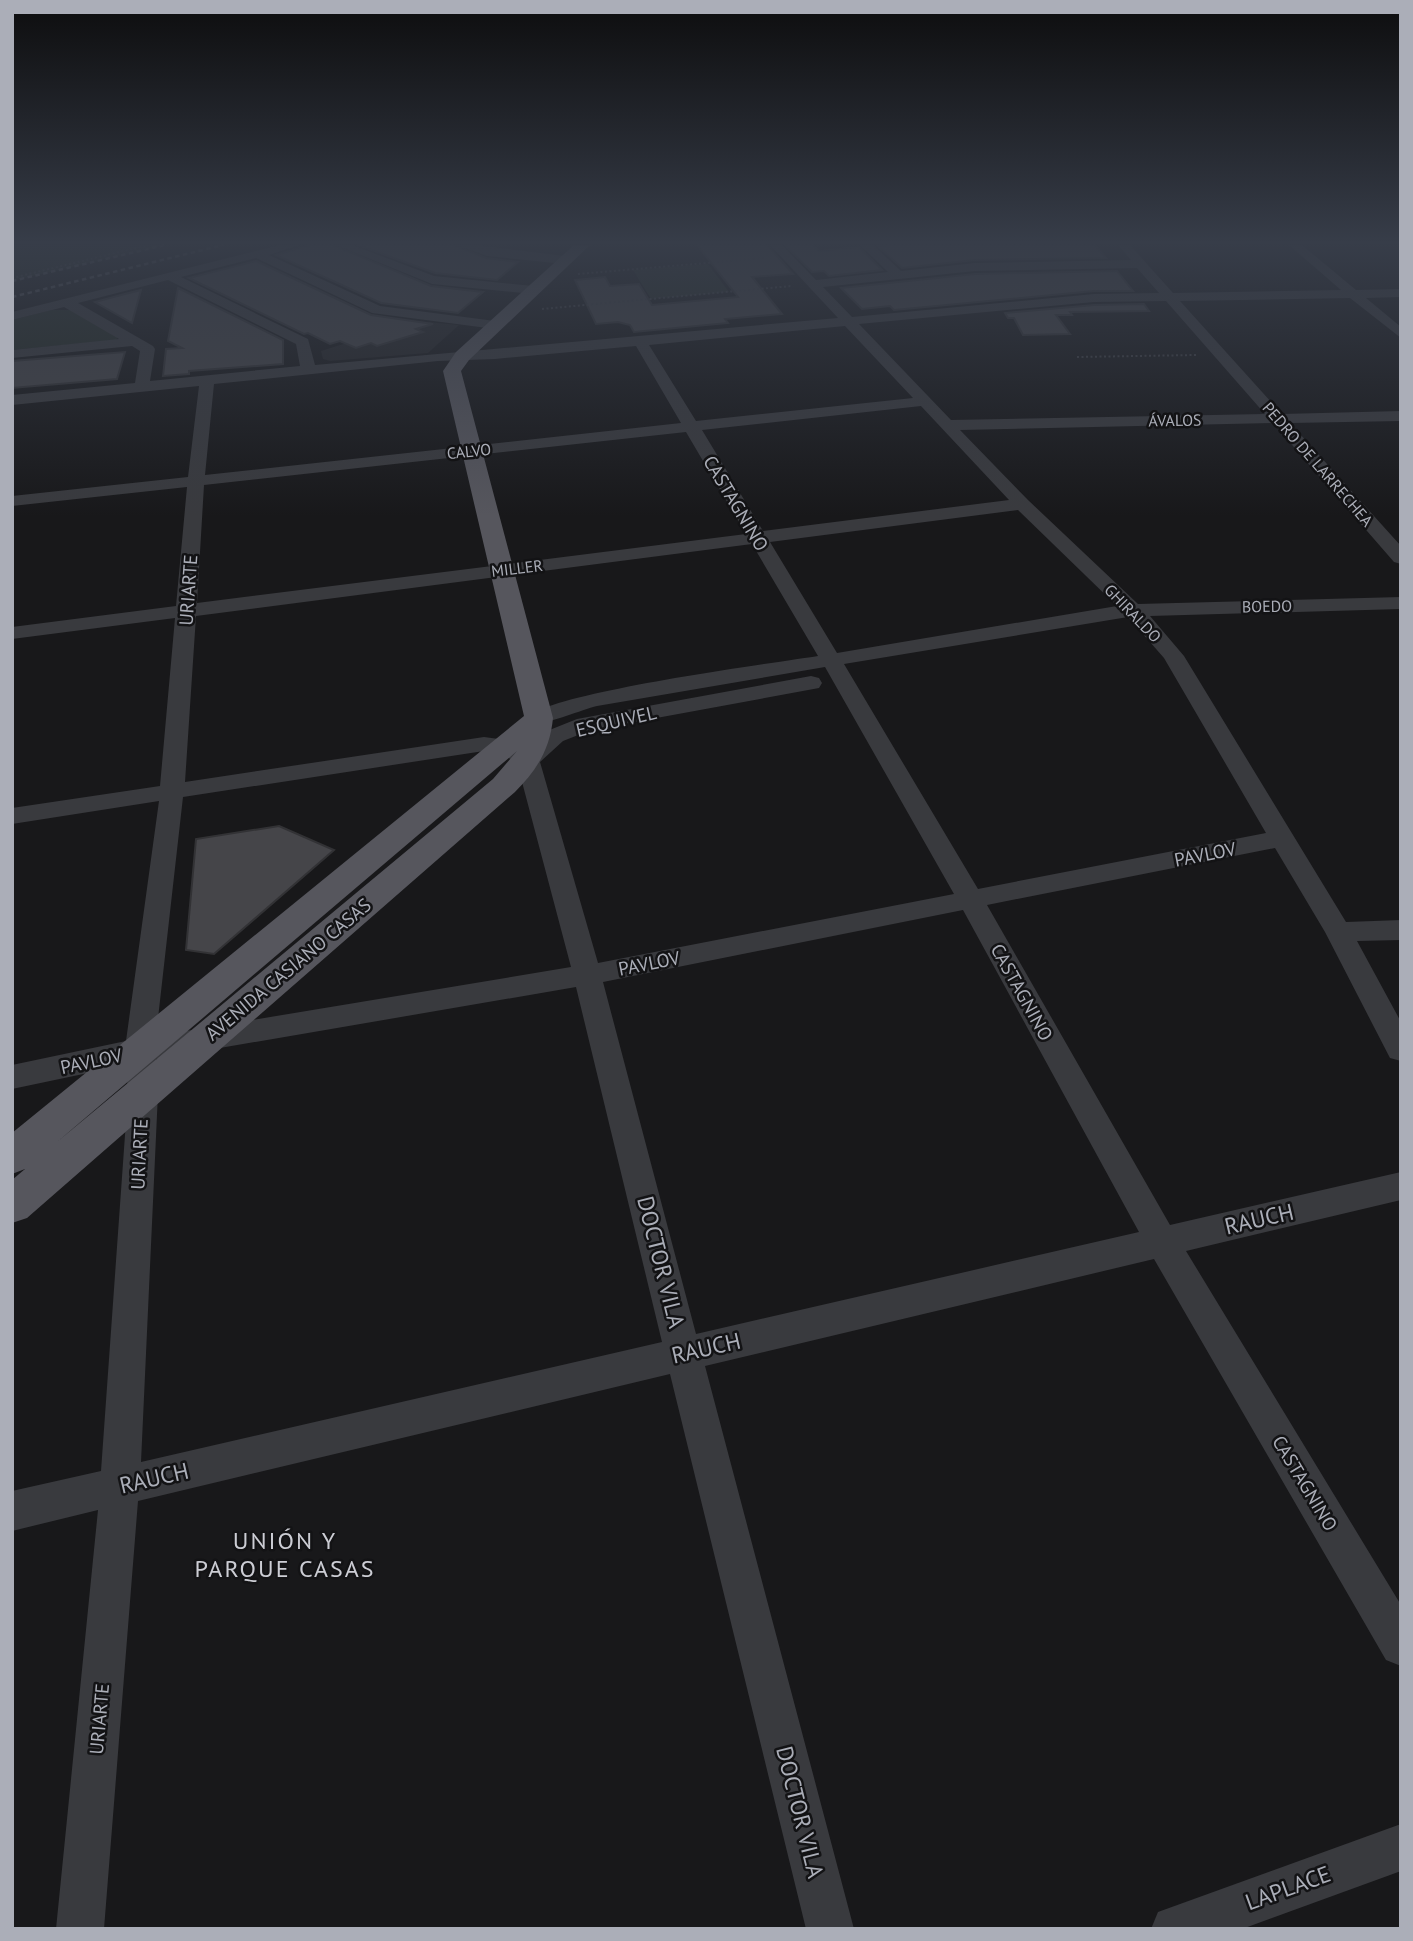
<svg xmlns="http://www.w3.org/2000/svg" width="1413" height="1941" font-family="'PT Sans',sans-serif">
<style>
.built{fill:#242426}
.green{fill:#242c26}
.building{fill:#454549;stroke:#323235;stroke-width:2}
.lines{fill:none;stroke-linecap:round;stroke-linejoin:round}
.path{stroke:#3f4045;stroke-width:2;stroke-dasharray:2 2.5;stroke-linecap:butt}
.minor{fill:#393a3e;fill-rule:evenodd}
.major{fill:#56565d;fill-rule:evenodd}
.rail{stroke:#525359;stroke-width:2.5;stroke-dasharray:4.5 3.5;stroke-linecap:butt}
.labels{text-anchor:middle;stroke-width:5;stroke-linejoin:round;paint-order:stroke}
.far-street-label{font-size:16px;fill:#abaeb8;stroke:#131315}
.street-label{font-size:19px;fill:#abaeb8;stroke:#131315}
.near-street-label{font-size:23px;fill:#abaeb8;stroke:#131315}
.near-neighbourhood-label{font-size:24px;letter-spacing:2px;fill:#cccdd4;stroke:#131315}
</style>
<rect width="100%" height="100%" fill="#18181a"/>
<path class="built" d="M416,321L459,325L428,353L330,361L323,359L321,351Z"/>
<g class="green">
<path d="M12,245H165L12,281Z"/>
<path d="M708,264L729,292L651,299L633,270Z"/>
<path d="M51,310H74L119,336L116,340L12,350V320Z"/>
</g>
<g class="building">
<path d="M310,245H333L431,286L483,292L458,313L381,303L276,255Z"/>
<path d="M358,245H454L486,258L518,262L497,280L435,273Z"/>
<path d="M697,245H767L793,274L752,277L782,314L725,319L728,323L634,332L630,325L618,322L596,324L575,280L605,277L610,286L639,284L652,305L738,297Z"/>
<path d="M785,245H813L819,251L859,247L882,270L829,276L824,271L812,272Z"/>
<path d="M889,245H1095L1106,258L975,260L902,268L878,246Z"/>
<path d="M256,261L371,315L433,324L416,329L423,332L377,346L371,343L356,348L340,341L330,344L308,333L304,334L189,278Z"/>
<path d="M1117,271L1133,291H1094L894,310L890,306L862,309L841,288L975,274Z"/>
<path d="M178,288L283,340V364L189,371V374L163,376L166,349L182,348L168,341Z"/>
<path d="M141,290L132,323L95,302L121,295Z"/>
<path d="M1144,304L1149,311L1070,312L1072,315H1056L1070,334L1023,335L1014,318H1008L1005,313L1094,305Z"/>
<path d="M125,352L117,379L12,388V361Z"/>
<path d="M279,826L334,850L214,954L186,950L196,839Z"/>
</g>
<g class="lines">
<g class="path">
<path d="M578,274L765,258"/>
<path d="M12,278L148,245"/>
<path d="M542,309L791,286"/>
<path d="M1077,357L1196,355"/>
</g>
<g class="minor">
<path d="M280,245H299L269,255L380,306L495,321L502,325L495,329L372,313L256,258L181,277L308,339L315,365L838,318L770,245H782L816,280L888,272L860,245H873L901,271L975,263L1131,260L1118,245H1130L1173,293L1341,290L1289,245H1302L1356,290L1401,289V297L1366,298L1401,327V338L1350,298L1180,301L1282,414L1401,411V421L1290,423L1401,546V564L1394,562L1273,423L960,430L1028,500L1138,604L1401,597V609L1150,616L1184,656L1346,922L1401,920V940L1357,941L1401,1022V1061L1390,1058L1325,932L1275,848L987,905L1170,1225L1401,1172V1200L1186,1251L1401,1605V1666L1386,1660L1154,1259L705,1366L854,1929H806L670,1374L138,1501L104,1929H56L98,1510L12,1531V1491L101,1471L128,1093L126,1065L12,1089V1065L126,1041L159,801L12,824V808L160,786L175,618L12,639V627L176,606L187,487L12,506V496L188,477L199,386L12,405V395L135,383L140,351L132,346L12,358V350L119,339L64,307L12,320V312ZM1137,268L1159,293L1094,294L852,317L823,287L975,271ZM168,280L296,344L300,366L150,381L155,349L153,346L78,303ZM1166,301L1265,414L951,420L859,324L1094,302ZM845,326L913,398L696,421L649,345ZM636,346L681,423L205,475L214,384L438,361L495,359ZM921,406L1009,500L763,531L702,430ZM686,432L746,534L197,603L204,485ZM1018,510L1117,606L837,653L770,542ZM752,544L818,656C775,663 545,693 528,718L531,723C545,726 580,710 597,706L825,667L954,894L598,963L540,762L563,741L591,730L819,688L822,683L819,678L811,676L577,719L547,731L526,749L513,741L484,737L185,782L196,616ZM1128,617L1164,658L1266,833L978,889L844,664ZM484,751L499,752L517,763L571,967L156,1036L183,797ZM963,910L1139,1232L696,1334L603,982ZM576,987L662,1342L141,1462L158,1093L156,1059Z"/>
<path d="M336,245H352L434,276L533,286L540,290L533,294L432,284Z"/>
<path d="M457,245H475L565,256L571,260L565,264L487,256Z"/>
<path d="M1401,1824V1871L1242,1929H1151L1158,1912Z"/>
</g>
<path class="major" d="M574,245H590L469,360L461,371L553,718C550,749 537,770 515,792L27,1218L12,1223V1180L25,1169L12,1174V1133L524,716L443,371L456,352ZM517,751L493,779L57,1142Z"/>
<g class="rail">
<path d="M12,281L165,245"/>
<path d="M12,297L223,245"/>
</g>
</g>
<linearGradient id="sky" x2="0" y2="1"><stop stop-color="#0d0d0e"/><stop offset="0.47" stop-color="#373d49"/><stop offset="1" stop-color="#373d49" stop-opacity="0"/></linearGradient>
<rect width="1413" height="516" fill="url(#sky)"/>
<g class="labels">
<g class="far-street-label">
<text transform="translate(1175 420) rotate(-1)" y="6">ÁVALOS</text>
<text transform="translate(469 451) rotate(-6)" y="6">CALVO</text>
<text transform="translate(1318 464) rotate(49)" y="6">PEDRO DE LARRECHEA</text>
<text transform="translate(517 568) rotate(-7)" y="6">MILLER</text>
<text transform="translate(1267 606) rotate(-1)" y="6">BOEDO</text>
<text transform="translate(1133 613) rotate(46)" y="6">GHIRALDO</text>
</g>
<g class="street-label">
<text transform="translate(736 503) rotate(59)" y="7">CASTAGNINO</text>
<text transform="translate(188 590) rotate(-86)" y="7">URIARTE</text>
<text transform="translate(616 721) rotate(-13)" y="7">ESQUIVEL</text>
<text transform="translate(1205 854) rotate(-11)" y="7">PAVLOV</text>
<text transform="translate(649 963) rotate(-11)" y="7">PAVLOV</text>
<text transform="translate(288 969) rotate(-40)" y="7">AVENIDA CASIANO CASAS</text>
<text transform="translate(1022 992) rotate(61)" y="7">CASTAGNINO</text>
<text transform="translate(91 1061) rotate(-12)" y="7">PAVLOV</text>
<text transform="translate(139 1154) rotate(-87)" y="7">URIARTE</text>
<text transform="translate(1305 1483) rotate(59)" y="7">CASTAGNINO</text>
<text transform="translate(99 1719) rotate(-85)" y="7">URIARTE</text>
</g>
<g class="near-street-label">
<text transform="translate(1259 1219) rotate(-13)" y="8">RAUCH</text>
<text transform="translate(661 1262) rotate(76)" y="8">DOCTOR VILA</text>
<text transform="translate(706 1348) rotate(-13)" y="8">RAUCH</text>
<text transform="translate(154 1478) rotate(-13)" y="8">RAUCH</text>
<text transform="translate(800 1812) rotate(76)" y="8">DOCTOR VILA</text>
<text transform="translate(1288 1888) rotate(-20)" y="8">LAPLACE</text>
</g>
<g class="near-neighbourhood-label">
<text x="285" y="1549">UNIÓN Y<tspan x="285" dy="28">PARQUE CASAS</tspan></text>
</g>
</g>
<rect width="1413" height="1941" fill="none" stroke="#abaeb8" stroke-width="28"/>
</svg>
